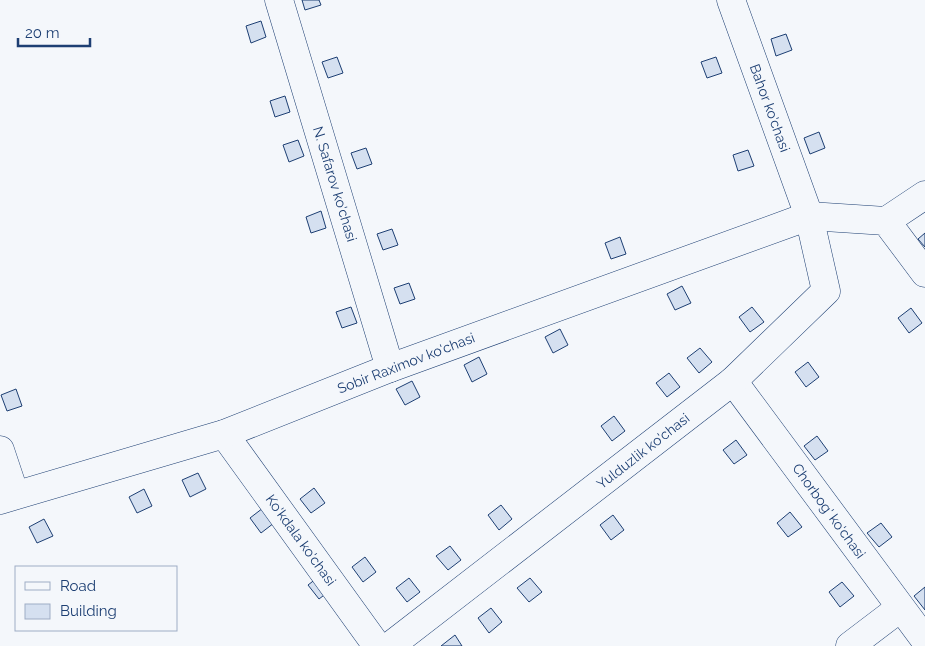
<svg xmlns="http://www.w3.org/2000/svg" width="925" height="646" font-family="Raleway,sans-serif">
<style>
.building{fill:#d5e0f0;stroke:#1d3f73}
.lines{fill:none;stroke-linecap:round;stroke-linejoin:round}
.minor-casing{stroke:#1d3f73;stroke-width:29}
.minor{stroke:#f4f7fb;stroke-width:28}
.labels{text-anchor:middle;stroke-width:4;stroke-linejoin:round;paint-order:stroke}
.street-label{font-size:14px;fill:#1d3f73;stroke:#f4f7fb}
</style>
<rect width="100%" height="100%" fill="#f4f7fb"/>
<g class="building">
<path d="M302,0H319L321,5L305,10Z"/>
<path d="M261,21L266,37L251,43L246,26Z"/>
<path d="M786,34L792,50L776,56L771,39Z"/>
<path d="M337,57L343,73L328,78L322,62Z"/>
<path d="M716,57L722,73L707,78L701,62Z"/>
<path d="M285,96L290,112L275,117L270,101Z"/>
<path d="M819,132L825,148L810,154L804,138Z"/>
<path d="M298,140L304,156L289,162L283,145Z"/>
<path d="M366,148L372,164L357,169L351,153Z"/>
<path d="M748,150L754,166L738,171L733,155Z"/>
<path d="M321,211L326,228L311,233L306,217Z"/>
<path d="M392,229L398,245L383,250L377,234Z"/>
<path d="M925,233V247L918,239Z"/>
<path d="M620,237L626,254L611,259L605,243Z"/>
<path d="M409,283L415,299L400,304L394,288Z"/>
<path d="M682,286L691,303L675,310L667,294Z"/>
<path d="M351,307L357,323L342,328L336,312Z"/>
<path d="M752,307L764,322L750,332L739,317Z"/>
<path d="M911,308L922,323L909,333L898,318Z"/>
<path d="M560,329L568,345L553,353L545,337Z"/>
<path d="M700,348L712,362L699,373L687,358Z"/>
<path d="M479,357L487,374L472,382L464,365Z"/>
<path d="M808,362L819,377L806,387L795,372Z"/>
<path d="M669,373L680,387L667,397L656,383Z"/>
<path d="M412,381L420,397L405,405L396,389Z"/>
<path d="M16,389L22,406L7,411L1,395Z"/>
<path d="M614,416L625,431L612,441L601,426Z"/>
<path d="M817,436L828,451L815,460L804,446Z"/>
<path d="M736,440L747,455L734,464L723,450Z"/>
<path d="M198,473L206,489L190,497L182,480Z"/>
<path d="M314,488L325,503L311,513L300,499Z"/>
<path d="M144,489L152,506L137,513L129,497Z"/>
<path d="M501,505L512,519L499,530L488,515Z"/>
<path d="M263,508L274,523L261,533L250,518Z"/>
<path d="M790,512L802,527L788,537L777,523Z"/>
<path d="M613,515L624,530L611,540L600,525Z"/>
<path d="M44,519L53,536L37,543L29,527Z"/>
<path d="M881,523L892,537L879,547L867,533Z"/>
<path d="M450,546L461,560L448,570L436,556Z"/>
<path d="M365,557L376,572L363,582L352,567Z"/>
<path d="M321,575L332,589L319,599L308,585Z"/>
<path d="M409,578L420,592L407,602L396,588Z"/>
<path d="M530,578L542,592L529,602L517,588Z"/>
<path d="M842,582L854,596L840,607L829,592Z"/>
<path d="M925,587V610L914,596Z"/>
<path d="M491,608L502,622L489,633L478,618Z"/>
<path d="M455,635L462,646H441Z"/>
</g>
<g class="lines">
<defs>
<g id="minor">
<path d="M279,0L390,368"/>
<path d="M886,221L925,195"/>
<path d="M733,381L925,640"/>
<path d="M224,434L377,646"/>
<path d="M0,450L15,495"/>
<path d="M0,500L224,434L390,368L809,216L886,221L925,273"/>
<path d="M390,646L733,381L826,291L809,216L731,0"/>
<path d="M850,646L900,608"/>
</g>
</defs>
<use href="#minor" class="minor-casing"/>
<use href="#minor" class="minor"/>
</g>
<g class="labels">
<g class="street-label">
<text transform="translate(770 108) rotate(70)" y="5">Bahor ko'chasi</text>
<text transform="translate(335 184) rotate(73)" y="5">N. Safarov ko'chasi</text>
<text transform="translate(406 363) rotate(-21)" y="5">Sobir Raximov ko'chasi</text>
<text transform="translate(643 451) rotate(-38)" y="5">Yulduzlik ko'chasi</text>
<text transform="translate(829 511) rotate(54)" y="5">Chorbog' ko'chasi</text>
<text transform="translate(301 540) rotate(54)" y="5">Ko'kdala ko'chasi</text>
</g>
</g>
<rect x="15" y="566" width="162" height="65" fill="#f4f7fb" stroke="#9eadc5"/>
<rect x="25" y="582" width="25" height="8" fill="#f4f7fb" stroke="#9eadc5"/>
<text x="60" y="591" font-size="15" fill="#1d3f73">Road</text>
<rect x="25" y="604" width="25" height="15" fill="#d5e0f0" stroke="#9eadc5"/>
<text x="60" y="616" font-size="15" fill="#1d3f73">Building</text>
<path d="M18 38v8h72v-8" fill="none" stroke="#1d3f73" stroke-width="2.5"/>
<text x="25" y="38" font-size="15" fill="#1d3f73" stroke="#f4f7fb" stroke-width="4" paint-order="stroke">20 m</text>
</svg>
